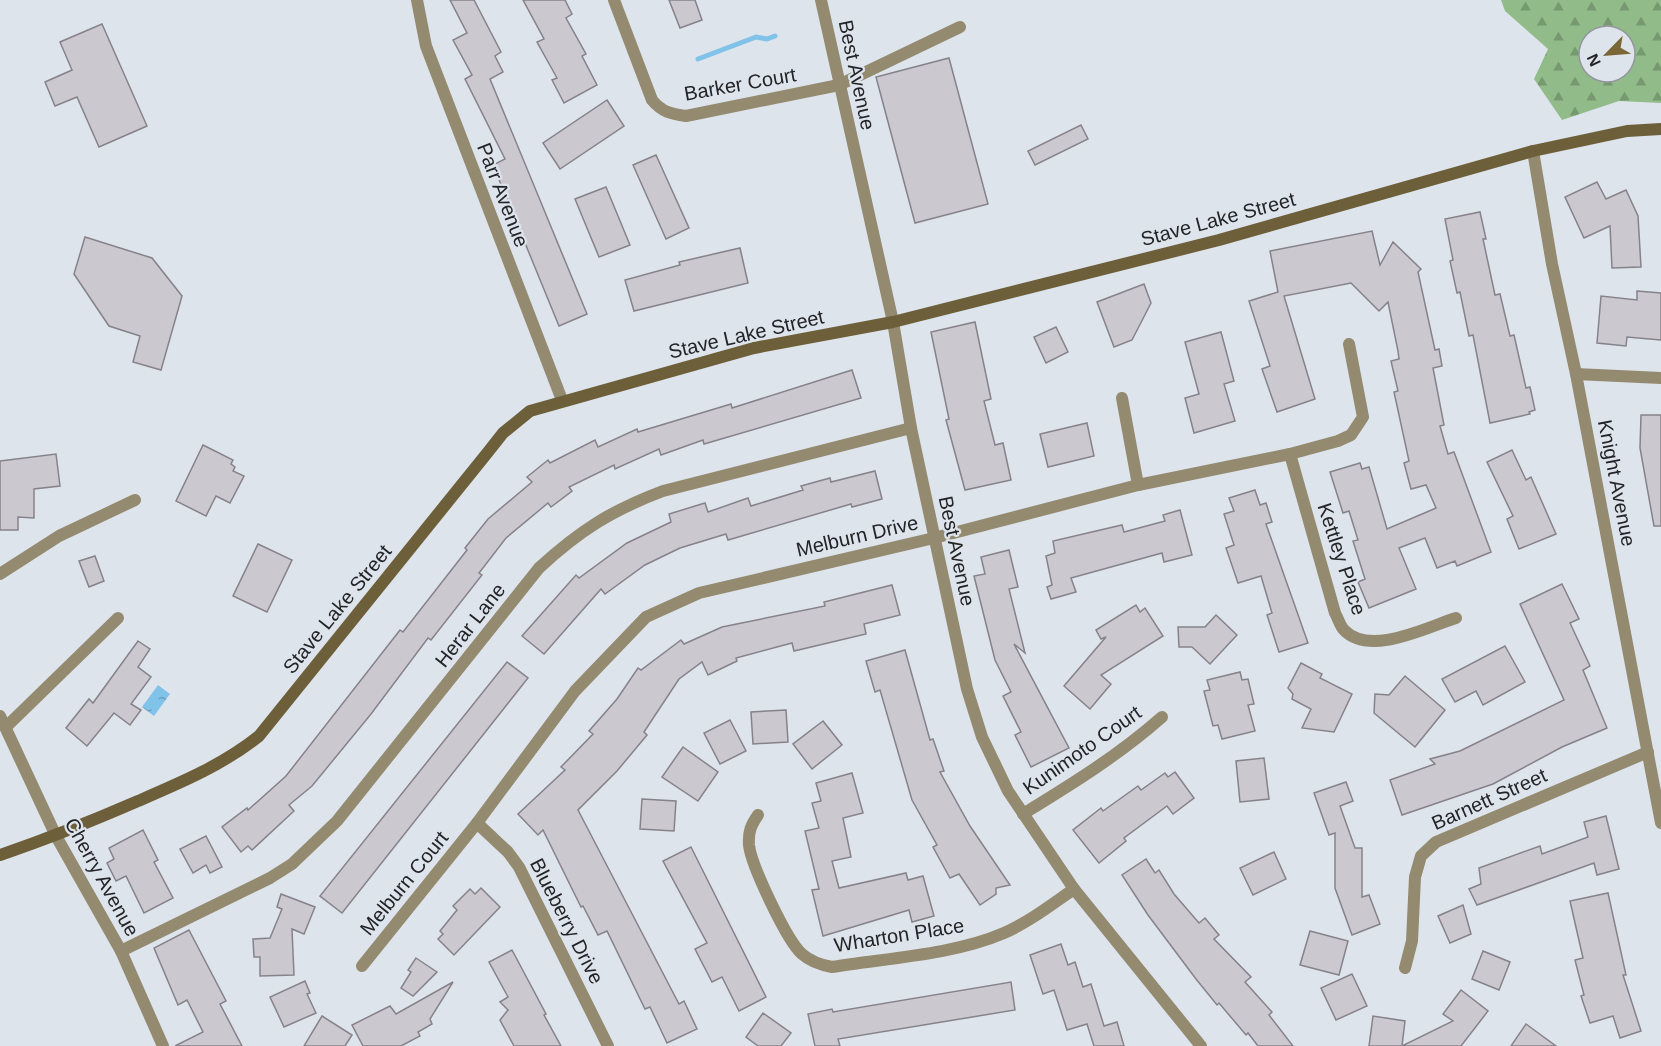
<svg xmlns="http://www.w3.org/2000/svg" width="1661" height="1046" font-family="Arial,sans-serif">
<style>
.forest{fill:url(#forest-firs);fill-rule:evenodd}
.water{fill:url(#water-ripples)}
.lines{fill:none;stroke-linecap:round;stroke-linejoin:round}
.stream{stroke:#81c2e8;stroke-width:5}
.building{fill:#ccc8d0;stroke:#86828a;stroke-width:1.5}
.minor{stroke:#938a70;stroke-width:12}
.tertiary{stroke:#938a70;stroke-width:12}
.secondary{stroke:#6d5f39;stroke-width:12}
.labels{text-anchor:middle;stroke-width:4.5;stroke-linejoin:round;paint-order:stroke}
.street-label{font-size:20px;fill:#222427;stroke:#dee4ec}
</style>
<defs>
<pattern id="forest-firs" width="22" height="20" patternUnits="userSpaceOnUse" patternTransform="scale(1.5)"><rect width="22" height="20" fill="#91bc89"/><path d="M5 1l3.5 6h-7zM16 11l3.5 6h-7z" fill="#769970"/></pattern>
<pattern id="water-ripples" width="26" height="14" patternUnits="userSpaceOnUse" patternTransform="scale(1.5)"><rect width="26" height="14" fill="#81c2e8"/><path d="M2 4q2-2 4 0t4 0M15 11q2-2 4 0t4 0" fill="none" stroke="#699dbc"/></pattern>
</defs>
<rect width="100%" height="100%" fill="#dee4ec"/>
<path class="forest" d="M1501,0H1661V103L1619,101L1562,120L1534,79L1548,49L1505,11ZM1589,36H1625V72H1589Z"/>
<path class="water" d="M158,685L170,694L154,716L142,707Z"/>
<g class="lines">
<path class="stream" d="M698,59L756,37L767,39L775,36"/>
</g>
<g class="building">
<path d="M450,0H474L501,52L495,56L503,72L490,79L587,314L559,326L493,165L505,159L465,79L472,75L453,40L467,33Z"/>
<path d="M523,0H565L572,14L566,18L586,54L582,56L597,85L564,103L552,80L557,78L537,42L544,39Z"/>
<path d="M669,0H695L702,20L680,28Z"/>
<path d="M102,24L147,126L99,147L77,97L55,106L45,82L72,70L60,42Z"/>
<path d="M949,58L988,204L915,223L876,77Z"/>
<path d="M607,100L624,126L560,169L543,143Z"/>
<path d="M1081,125L1088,139L1035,165L1028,151Z"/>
<path d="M656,155L689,228L666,239L633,165Z"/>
<path d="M1597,182L1606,199L1626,190L1638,216L1641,267L1612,268L1610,226L1584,238L1565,197Z"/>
<path d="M606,187L630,245L599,257L575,199Z"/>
<path d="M1480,212L1486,239H1483L1495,295L1500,294L1510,336L1514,335L1526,388L1530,387L1535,410L1529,412L1530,414L1490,423L1473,335L1469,336L1460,292L1457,293L1450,261L1453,260L1445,219Z"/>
<path d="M1372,231L1380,265L1393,242L1421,269L1418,272L1435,350L1439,349L1442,366L1433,368L1444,425L1440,426L1448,454L1454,452L1491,552L1457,566L1455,561L1437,568L1425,538L1399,548L1416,589L1369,608L1358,582L1365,579L1353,541L1358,540L1349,511L1343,513L1330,472L1360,463L1362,469L1369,467L1387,529L1436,508L1426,485L1411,489L1404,463L1409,461L1394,392L1398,391L1391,361L1399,359L1398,351L1388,302L1379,311L1351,283L1284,296L1315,399L1277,412L1262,369L1270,366L1249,301L1278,292L1270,251Z"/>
<path d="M85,237L152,258L182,296L161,370L133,362L140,336L109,326L74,274Z"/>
<path d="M740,248L748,283L634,311L625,280L680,265L679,262Z"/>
<path d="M1144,284L1151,303L1132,340L1114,347L1097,302Z"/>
<path d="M1637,291L1661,293V340L1627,337L1626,346L1597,343L1601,296L1637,300Z"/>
<path d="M975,322L991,399L984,401L995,445L1003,443L1011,480L965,490L946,420L949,419L931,332Z"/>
<path d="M1056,327L1068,352L1046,363L1034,337Z"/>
<path d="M1221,332L1234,381L1224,384L1235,421L1194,433L1185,398L1199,394L1185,342Z"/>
<path d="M852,370L861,398L704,444L703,440L661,455L659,449L615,469L614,465L569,487L572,491L551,507L548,503L506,538L479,573L482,575L431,640L428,638L371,714L312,786L289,805L294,811L252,850L248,846L241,852L222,827L247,808L248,810L286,776L400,630L403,632L467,550L465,548L488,519L532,482L527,477L548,460L550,463L595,440L598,447L637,429L638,432L731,404L732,408Z"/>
<path d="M1641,415H1661V526H1654L1640,448Z"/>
<path d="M1087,423L1094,456L1048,467L1040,434Z"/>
<path d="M203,445L233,460L231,464L235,467L233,471L244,476L230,503L216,496L206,516L176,501Z"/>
<path d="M1512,450L1526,480L1531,477L1556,534L1519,549L1507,519L1513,516L1487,462Z"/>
<path d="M56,454L60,486L34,489V518L18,517V530H0V461Z"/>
<path d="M875,471L882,499L852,507L851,504L728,540L726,534L680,548L645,565L605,594L601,589L544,654L522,636L576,575L579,578L627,543L671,522L669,514L705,503L708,512L748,498L751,506L803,490L801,486L830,478L831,482Z"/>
<path d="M1255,490L1260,505L1266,503L1272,522L1266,524L1308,643L1279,652L1267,615L1272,613L1261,576L1238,583L1226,548L1234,545L1224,514L1234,511L1229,498Z"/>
<path d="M1180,510L1192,555L1164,562L1162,553L1071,578L1076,592L1051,599L1047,587L1052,585L1046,556L1055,553L1053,541L1122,525L1124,532L1165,521L1163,515Z"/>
<path d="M258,544L292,560L267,612L233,596Z"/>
<path d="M1009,550L1018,587L1009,589L1025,653L1014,644L1069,748L1031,767L1015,735L1021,732L1003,696L1011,692L995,660L974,576L985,574L981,557Z"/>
<path d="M95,556L104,581L89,587L79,561Z"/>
<path d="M1562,584L1579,619L1570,623L1590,666L1583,670L1607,728L1562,747L1493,784L1402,815L1390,780L1435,764L1430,759L1460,751L1564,700L1520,604Z"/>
<path d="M892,585L900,615L864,624L866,634L794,651L792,643L736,658L737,661L708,675L702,662L679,679L644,732L647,735L617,771L578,810L679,1004L684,1001L697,1029L667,1043L650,1007L645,1009L607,931L598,935L583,906L581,907L543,830L538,835L518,814L565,770L561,767L593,734L589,731L617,699L638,668L641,670L681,640L684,644L722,627L825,606L824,602Z"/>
<path d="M1136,605L1140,612L1145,608L1163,636L1101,675L1111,684L1090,709L1064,686L1106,637L1101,639L1096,630Z"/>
<path d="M1216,615L1237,635L1210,664L1192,647H1179L1178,627H1205Z"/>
<path d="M138,641L150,649L138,667L151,677L131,704L141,710L130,725L114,713L87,746L66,728L89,699L93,703Z"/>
<path d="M1505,646L1525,682L1483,705L1476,691L1455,702L1442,679Z"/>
<path d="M905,650L930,740L933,739L944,771L940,772L970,826L1010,885L996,888V894L980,905L959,874L950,878L933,847L937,845L912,800L880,690L875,692L866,661Z"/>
<path d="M507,662L528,678L342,913L320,896Z"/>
<path d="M1301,663L1322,674L1320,678L1352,694L1334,732L1302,728L1311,709L1292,699L1293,694L1288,688Z"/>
<path d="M1240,672L1242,680L1248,679L1254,704L1248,705L1255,731L1222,739L1218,725L1213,726L1204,691L1210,690L1207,680Z"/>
<path d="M1405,676L1445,710L1415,747L1374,713L1375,694L1389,695Z"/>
<path d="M786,710L788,742L753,744L751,712Z"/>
<path d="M730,720L746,751L720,764L704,733Z"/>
<path d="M823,721L842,745L812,769L793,744Z"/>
<path d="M683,747L718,772L698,801L662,777Z"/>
<path d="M1264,758L1269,799L1240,802L1236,761Z"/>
<path d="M1175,772L1194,798L1173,814L1167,806L1124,838L1126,841L1099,863L1073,830L1101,808L1103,811L1138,786L1141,790L1165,773L1168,777Z"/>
<path d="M852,773L863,813L843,818L851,857L832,861L839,888L906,873L908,880L923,876L934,916L912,922L909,910L823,936L812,890L819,889L805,831L819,828L812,803L821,801L816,783Z"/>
<path d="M1346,782L1353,801L1340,806L1355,848H1362V897L1369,895L1380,924L1352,935L1335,888V833L1329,835L1314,793Z"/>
<path d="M642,799L676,801L674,831L640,829Z"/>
<path d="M1606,816L1619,869L1597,875L1594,863L1477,905L1469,889L1481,884L1479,868L1540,846L1542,854L1588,837L1584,822Z"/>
<path d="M143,830L158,860L154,862L173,898L144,913L126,876L116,881L107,863L114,859L109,848Z"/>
<path d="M206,836L222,867L210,873L206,865L193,873L180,849Z"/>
<path d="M691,847L766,997L739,1011L722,977L712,982L695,949L707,943L663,861Z"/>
<path d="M1274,852L1286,879L1253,895L1240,868Z"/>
<path d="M1146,859L1155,873L1159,870L1174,894L1199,923L1205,918L1219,935L1214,939L1251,977L1245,982L1272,1012L1269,1015L1293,1046H1258L1248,1033L1246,1035L1219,1003L1217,1005L1196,979L1148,915L1122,875Z"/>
<path d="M481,888L500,907L454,955L438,939L443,934L440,931L457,910L453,906L470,889L475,894Z"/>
<path d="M1608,893L1626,975H1623L1641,1031L1620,1038L1613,1016L1590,1023L1581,996L1584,995L1575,960L1583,958L1570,901Z"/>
<path d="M281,894L315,907L304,934L292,929L294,975L260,976V957H254L253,939L270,938L282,909L277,907Z"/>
<path d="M1463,905L1471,934L1450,943L1438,916Z"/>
<path d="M189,930L226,1001L220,1004L242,1046H175L203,1032L187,1000L178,1005L154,948Z"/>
<path d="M1310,931L1348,941L1339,975L1300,965Z"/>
<path d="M1061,944L1068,965L1075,962L1083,987L1091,984L1104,1026L1117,1022L1124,1046H1094L1087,1024L1067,1030L1054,990L1043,994L1030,955Z"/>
<path d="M512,950L546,1014L544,1015L561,1046H514L500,1020L508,1010L500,1002L508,997L489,962Z"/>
<path d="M1483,951L1510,962L1499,990L1472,979Z"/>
<path d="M416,958L437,972L413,996L401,988L411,972L408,970Z"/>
<path d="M1352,974L1367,1006L1336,1020L1321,988Z"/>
<path d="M305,981L310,993L307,994L316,1013L284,1027L270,997Z"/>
<path d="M453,982L430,1019L432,1024L418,1032L420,1036L401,1046H363L352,1025L390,1006L396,1014Z"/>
<path d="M1011,982L1015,1010L838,1039L840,1046H815L808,1014L832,1009L833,1012Z"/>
<path d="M1461,990L1488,1011L1461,1046H1369L1373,1016L1405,1021L1402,1046L1453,1021L1443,1014Z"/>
<path d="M763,1013L791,1033L781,1046H758L746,1037Z"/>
<path d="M322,1016L352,1035L345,1046H304Z"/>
<path d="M1526,1024L1556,1046H1511Z"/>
</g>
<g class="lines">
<g class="minor">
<path d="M417,0L426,46L562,400"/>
<path d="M614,0L652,100C662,112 671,114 686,116L839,85L960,27"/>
<path d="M821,0L893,322L911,428L967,689L982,737L1008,791L1074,889L1201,1046"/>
<path d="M1533,151L1552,264L1576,374L1661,823"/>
<path d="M1576,374L1661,378"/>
<path d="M1122,398L1138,485"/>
<path d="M1290,454L1335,613C1338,618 1340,626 1344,630C1370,657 1427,627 1456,618"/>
<path d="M0,574L59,536L135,500"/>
<path d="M0,716L56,836"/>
<path d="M6,727L118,618"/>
<path d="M1023,814C1072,784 1119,755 1162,717"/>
<path d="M758,815C751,825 748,832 749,845C751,865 787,941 802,954C811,962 821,965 832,967C887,958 953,955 1004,933C1029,922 1051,905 1074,889"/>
<path d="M477,823L508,852L519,867L608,1046"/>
<path d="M121,951L270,878L292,864L337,821L539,568C579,531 612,510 663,491L911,428"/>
<path d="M362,966L477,823L575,691L646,617L699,593L934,538L1138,485L1290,454L1338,441L1351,435L1363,417L1349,344"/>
<path d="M1405,968L1412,941L1415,877L1421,856L1436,842L1648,752"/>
</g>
<path class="tertiary" d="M56,836L121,951L163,1046"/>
<path class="secondary" d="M0,855C47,839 92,821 138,801C180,783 223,765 259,736L488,452L503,433L530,411L754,348L893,322L1219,240L1533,151L1627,131L1661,129"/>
</g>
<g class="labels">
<g class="street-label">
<text transform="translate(857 75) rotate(78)" y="7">Best Avenue</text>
<text transform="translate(740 84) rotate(-10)" y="7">Barker Court</text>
<text transform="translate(503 195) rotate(69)" y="7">Parr Avenue</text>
<text transform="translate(1218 219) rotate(-15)" y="7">Stave Lake Street</text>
<text transform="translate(746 334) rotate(-13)" y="7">Stave Lake Street</text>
<text transform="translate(1617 483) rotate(79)" y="7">Knight Avenue</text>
<text transform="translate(857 536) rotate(-13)" y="7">Melburn Drive</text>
<text transform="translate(957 551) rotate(78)" y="7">Best Avenue</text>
<text transform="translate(1342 559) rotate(72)" y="7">Kettley Place</text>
<text transform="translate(337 609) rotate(-51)" y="7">Stave Lake Street</text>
<text transform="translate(470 625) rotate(-52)" y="7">Herar Lane</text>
<text transform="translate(1082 750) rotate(-35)" y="7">Kunimoto Court</text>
<text transform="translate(1489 799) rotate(-24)" y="7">Barnett Street</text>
<text transform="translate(102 877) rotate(61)" y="7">Cherry Avenue</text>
<text transform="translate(404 883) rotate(-51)" y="7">Melburn Court</text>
<text transform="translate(567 921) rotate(63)" y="7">Blueberry Drive</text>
<text transform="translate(899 935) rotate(-9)" y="7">Wharton Place</text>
</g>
</g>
<g transform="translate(1607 54) rotate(245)"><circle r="28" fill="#dee4ec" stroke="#93979d" stroke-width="1.5"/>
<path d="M0-4.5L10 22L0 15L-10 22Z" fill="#7b6635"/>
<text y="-9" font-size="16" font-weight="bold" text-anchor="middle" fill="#222427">N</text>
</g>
</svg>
